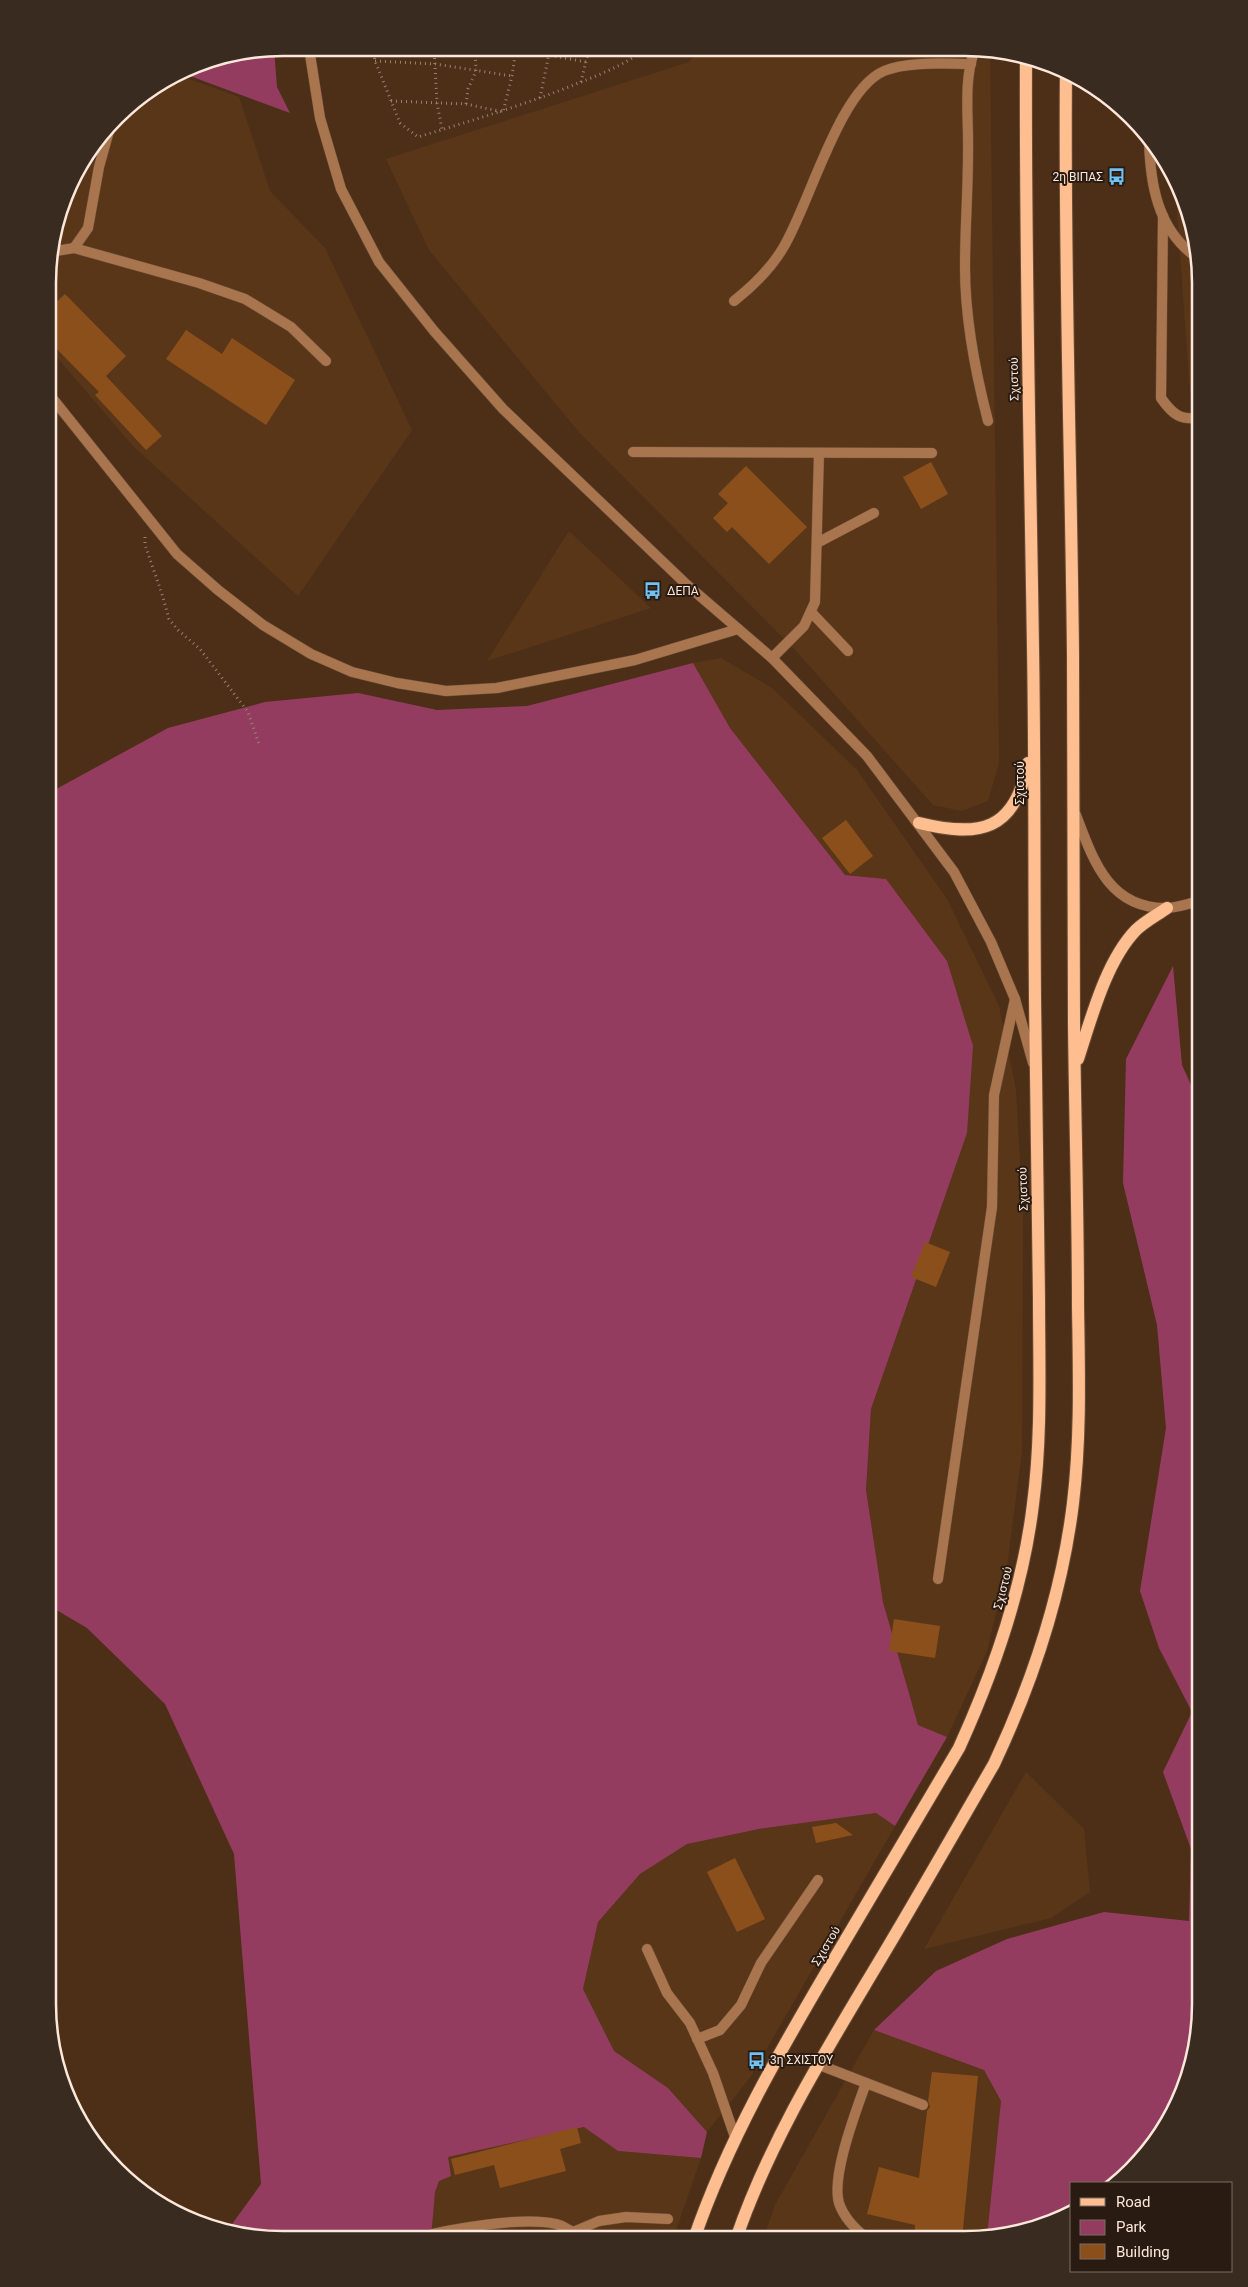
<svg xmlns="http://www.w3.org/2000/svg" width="1248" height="2287" font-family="Roboto,sans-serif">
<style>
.built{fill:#5a3619}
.green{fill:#943c60}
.building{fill:#8b4f1c}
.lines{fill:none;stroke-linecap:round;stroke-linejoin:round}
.lane-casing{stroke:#694d37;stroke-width:11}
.street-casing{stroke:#694d37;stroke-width:11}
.primary-casing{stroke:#694d37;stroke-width:14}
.path{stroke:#9b816e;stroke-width:3;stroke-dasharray:1 4;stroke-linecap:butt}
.lane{stroke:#a9754f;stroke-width:10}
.street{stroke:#a9754f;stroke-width:10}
.primary{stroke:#febe8f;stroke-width:12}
.labels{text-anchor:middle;stroke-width:4;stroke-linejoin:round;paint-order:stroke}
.poi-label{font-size:12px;fill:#fce8da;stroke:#291b11;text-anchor:start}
.street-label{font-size:12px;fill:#fce8da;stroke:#291b11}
.rim{fill:none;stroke:#fce8da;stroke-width:2.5}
</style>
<rect width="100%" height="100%" fill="#4d2f18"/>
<g class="built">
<path d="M699,50L990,52L999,763L988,801L962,811L933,805L797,652L578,431L429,250L386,159L689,62Z"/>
<path d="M178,75L239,97L270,191L325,248L412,430L298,596L132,445L49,348V253L72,179L128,106Z"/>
<path d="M1175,182L1188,207L1200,283V391L1190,392Z"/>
<path d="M569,531L651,608L487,661Z"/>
<path d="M721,658L772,688L857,770L947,899L999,1006L1016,1090L1023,1216L1022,1452L1007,1566L987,1651L947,1737L918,1725L883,1602L866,1490L871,1409L967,1133L886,879L845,875L730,728L693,663Z"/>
<path d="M1026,1772L1084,1829L1090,1892L1051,1918L924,1949Z"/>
<path d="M876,1813L895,1826L751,2076L707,2132L668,2088L614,2051L583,1989L598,1922L640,1874L687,1844L759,1829Z"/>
<path d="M874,2030L984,2070L1001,2101L987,2236L965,2239H763L775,2205Z"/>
<path d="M585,2127L618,2151L701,2158L673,2239L431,2238L435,2192L447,2157Z"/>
</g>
<g class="green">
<path d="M274,49L277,87L290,113L182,73L193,65Z"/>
<path d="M693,663L730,728L845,875L886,879L947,961L973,1046L967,1133L871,1409L866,1490L883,1602L918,1725L947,1737L895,1826L876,1813L759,1829L687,1844L640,1874L598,1922L583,1989L614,2051L668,2088L707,2132L701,2158L618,2151L584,2127L448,2157L451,2176L439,2181L435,2192L431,2238L252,2237L227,2231L261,2184L234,1854L165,1704L87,1628L48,1605V1514L52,1505L48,1487L49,793L168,728L265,702L358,693L437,710L527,706Z"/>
<path d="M1173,966L1182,1065L1200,1105V2019L1183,2094L1152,2147L1113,2183H1072V2212L1041,2227L987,2236L1001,2101L984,2070L874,2030L936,1971L1007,1939L1104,1912L1189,1921L1191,1849L1163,1772L1192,1712L1159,1648L1140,1591L1166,1428L1157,1325L1123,1183L1126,1059Z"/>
</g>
<g class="building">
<path d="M65,294L126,356L106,376L162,436L146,450L95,395L99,392L49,341V309Z"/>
<path d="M186,330L222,354L232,338L295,380L266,425L166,359Z"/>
<path d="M931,462L948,494L921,509L903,477Z"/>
<path d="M746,466L807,527L769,564L732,527L727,532L713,518L728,503L718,494Z"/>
<path d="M846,820L873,856L850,874L822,838Z"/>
<path d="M925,1242L950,1252L936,1287L911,1277Z"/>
<path d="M894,1619L940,1626L935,1658L889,1651Z"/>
<path d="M836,1823L853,1835L816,1843L812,1827Z"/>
<path d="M735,1858L765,1919L737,1932L707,1872Z"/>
<path d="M932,2072L978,2076L962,2239H914L915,2225L867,2214L879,2167L919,2178L927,2111L930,2107L928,2101Z"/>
<path d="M577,2127L581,2143L560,2149L566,2171L500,2188L494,2165L455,2175L451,2159Z"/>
</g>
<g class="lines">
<defs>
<g id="lane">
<path d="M974,52C963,83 969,120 968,153C968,191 965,229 965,267C965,319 975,371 988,421"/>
<path d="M1163,216L1161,398C1173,415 1180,420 1200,418"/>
<path d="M74,248L88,228L99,167L109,131"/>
<path d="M50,252L74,248L199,283L245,299L291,327L326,361"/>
<path d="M734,301C753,286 770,270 783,248C809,206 839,90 884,71C907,61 946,64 971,64"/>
<path d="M633,452L932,453"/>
<path d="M817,543L874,513"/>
<path d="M811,612L848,651"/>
<path d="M772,658L804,626L815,602L819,453"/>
<path d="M938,1579L992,1207L994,1095L1015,999"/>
<path d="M647,1949L667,1993L690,2023L713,2073L735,2137"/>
<path d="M697,2039L720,2030L741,2005L761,1963L818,1880"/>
<path d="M817,2064L923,2105"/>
<path d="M866,2083C856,2111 831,2176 839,2203C844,2218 856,2230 868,2239"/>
<path d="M573,2232L599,2221L626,2217L668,2219"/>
<path d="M416,2238C449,2229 523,2216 556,2224C562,2225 568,2230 573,2232L574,2238"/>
</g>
<g id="street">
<path d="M309,48L320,118L341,189L379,262L434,331L503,409L686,584L772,658L867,756L954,872L991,942L1015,999L1033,1063"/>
<path d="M1149,139C1150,183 1157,229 1196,257"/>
<path d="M49,394L177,554L218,590L263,625L311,654L352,672L397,683L446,691L497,688L635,660L738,629"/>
<path d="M1076,815C1093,860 1109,909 1167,908C1177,908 1190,903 1200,901"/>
</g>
<g id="primary">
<path d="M919,823C980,838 1015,831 1028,763"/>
<path d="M1078,1059C1091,1019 1106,961 1136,930C1144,922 1157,915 1167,908"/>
<path d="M694,2239C728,2140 780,2051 833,1961C875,1890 917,1819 959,1748C994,1671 1023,1589 1033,1504C1042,1436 1039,1367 1039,1299C1038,1199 1036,1099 1035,999C1034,882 1035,765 1033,648C1030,451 1025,254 1026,57"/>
<path d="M736,2239C769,2143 822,2057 874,1970C915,1902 954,1833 994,1764C1033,1681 1062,1594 1073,1503C1081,1437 1079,1371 1078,1306C1078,1211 1075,1117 1074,1023C1074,900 1074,777 1073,654C1071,459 1064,265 1066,71"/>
</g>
</defs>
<use href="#lane" class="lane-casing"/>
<use href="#street" class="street-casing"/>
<use href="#primary" class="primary-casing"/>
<g class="path">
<path d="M373,48L375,61L400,123L418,137C470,121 521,106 571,86C596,76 623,66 644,50"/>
<path d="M434,48L437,103L442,129"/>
<path d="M516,49L586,62"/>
<path d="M375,61L435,64L512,76"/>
<path d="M581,82L589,49"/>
<path d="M540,98L550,49"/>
<path d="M391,101L466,104L503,112L512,76L516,49"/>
<path d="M466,104L468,89L476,71L475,49"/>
<path d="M145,537V545L162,594L169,619L178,630L200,649L248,712L259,744"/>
</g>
<use href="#lane" class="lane"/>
<use href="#street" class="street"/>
<use href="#primary" class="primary"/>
</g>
<defs>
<symbol id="bus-bare" viewBox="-9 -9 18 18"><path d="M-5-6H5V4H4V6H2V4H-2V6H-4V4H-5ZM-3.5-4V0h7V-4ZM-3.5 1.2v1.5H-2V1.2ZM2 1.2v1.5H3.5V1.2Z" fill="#6fc2f4" stroke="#291b11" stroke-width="2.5" paint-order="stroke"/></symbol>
</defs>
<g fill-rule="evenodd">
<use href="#bus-bare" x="1104" y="164" width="25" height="25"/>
<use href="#bus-bare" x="640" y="578" width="25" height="25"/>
<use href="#bus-bare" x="744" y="2048" width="25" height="25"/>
</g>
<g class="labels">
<g class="poi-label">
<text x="1103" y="181" text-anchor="end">2η ΒΙΠΑΣ</text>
<text x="667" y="595">ΔΕΠΑ</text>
<text x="770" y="2064">3η ΣΧΙΣΤΟΥ</text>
</g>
<g class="street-label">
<text transform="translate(1014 379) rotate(-91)" y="4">Σχιστού</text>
<text transform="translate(1020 783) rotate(-90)" y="4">Σχιστού</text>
<text transform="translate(1023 1189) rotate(-92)" y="4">Σχιστού</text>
<text transform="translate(1003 1588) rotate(-76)" y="4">Σχιστού</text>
<text transform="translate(826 1946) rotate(-59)" y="4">Σχιστού</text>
</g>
</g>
<path d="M0 0H1248V2287H0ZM283 56H965A227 227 0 0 1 1192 283V2004A227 227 0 0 1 965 2231H283A227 227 0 0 1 56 2004V283A227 227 0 0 1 283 56Z" fill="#3a2b21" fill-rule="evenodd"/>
<path class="rim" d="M283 56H965A227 227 0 0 1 1192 283V2004A227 227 0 0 1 965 2231H283A227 227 0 0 1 56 2004V283A227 227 0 0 1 283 56Z"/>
<rect x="1070" y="2182" width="162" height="90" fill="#291b11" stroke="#7d6d61"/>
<rect x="1080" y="2198" width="25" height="8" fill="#febe8f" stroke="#7d6d61"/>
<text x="1116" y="2207" font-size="15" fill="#fce8da">Road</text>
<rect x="1080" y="2220" width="25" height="15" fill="#943c60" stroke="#7d6d61"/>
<text x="1116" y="2232" font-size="15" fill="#fce8da">Park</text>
<rect x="1080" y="2244" width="25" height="15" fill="#8b4f1c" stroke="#7d6d61"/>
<text x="1116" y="2257" font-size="15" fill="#fce8da">Building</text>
</svg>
